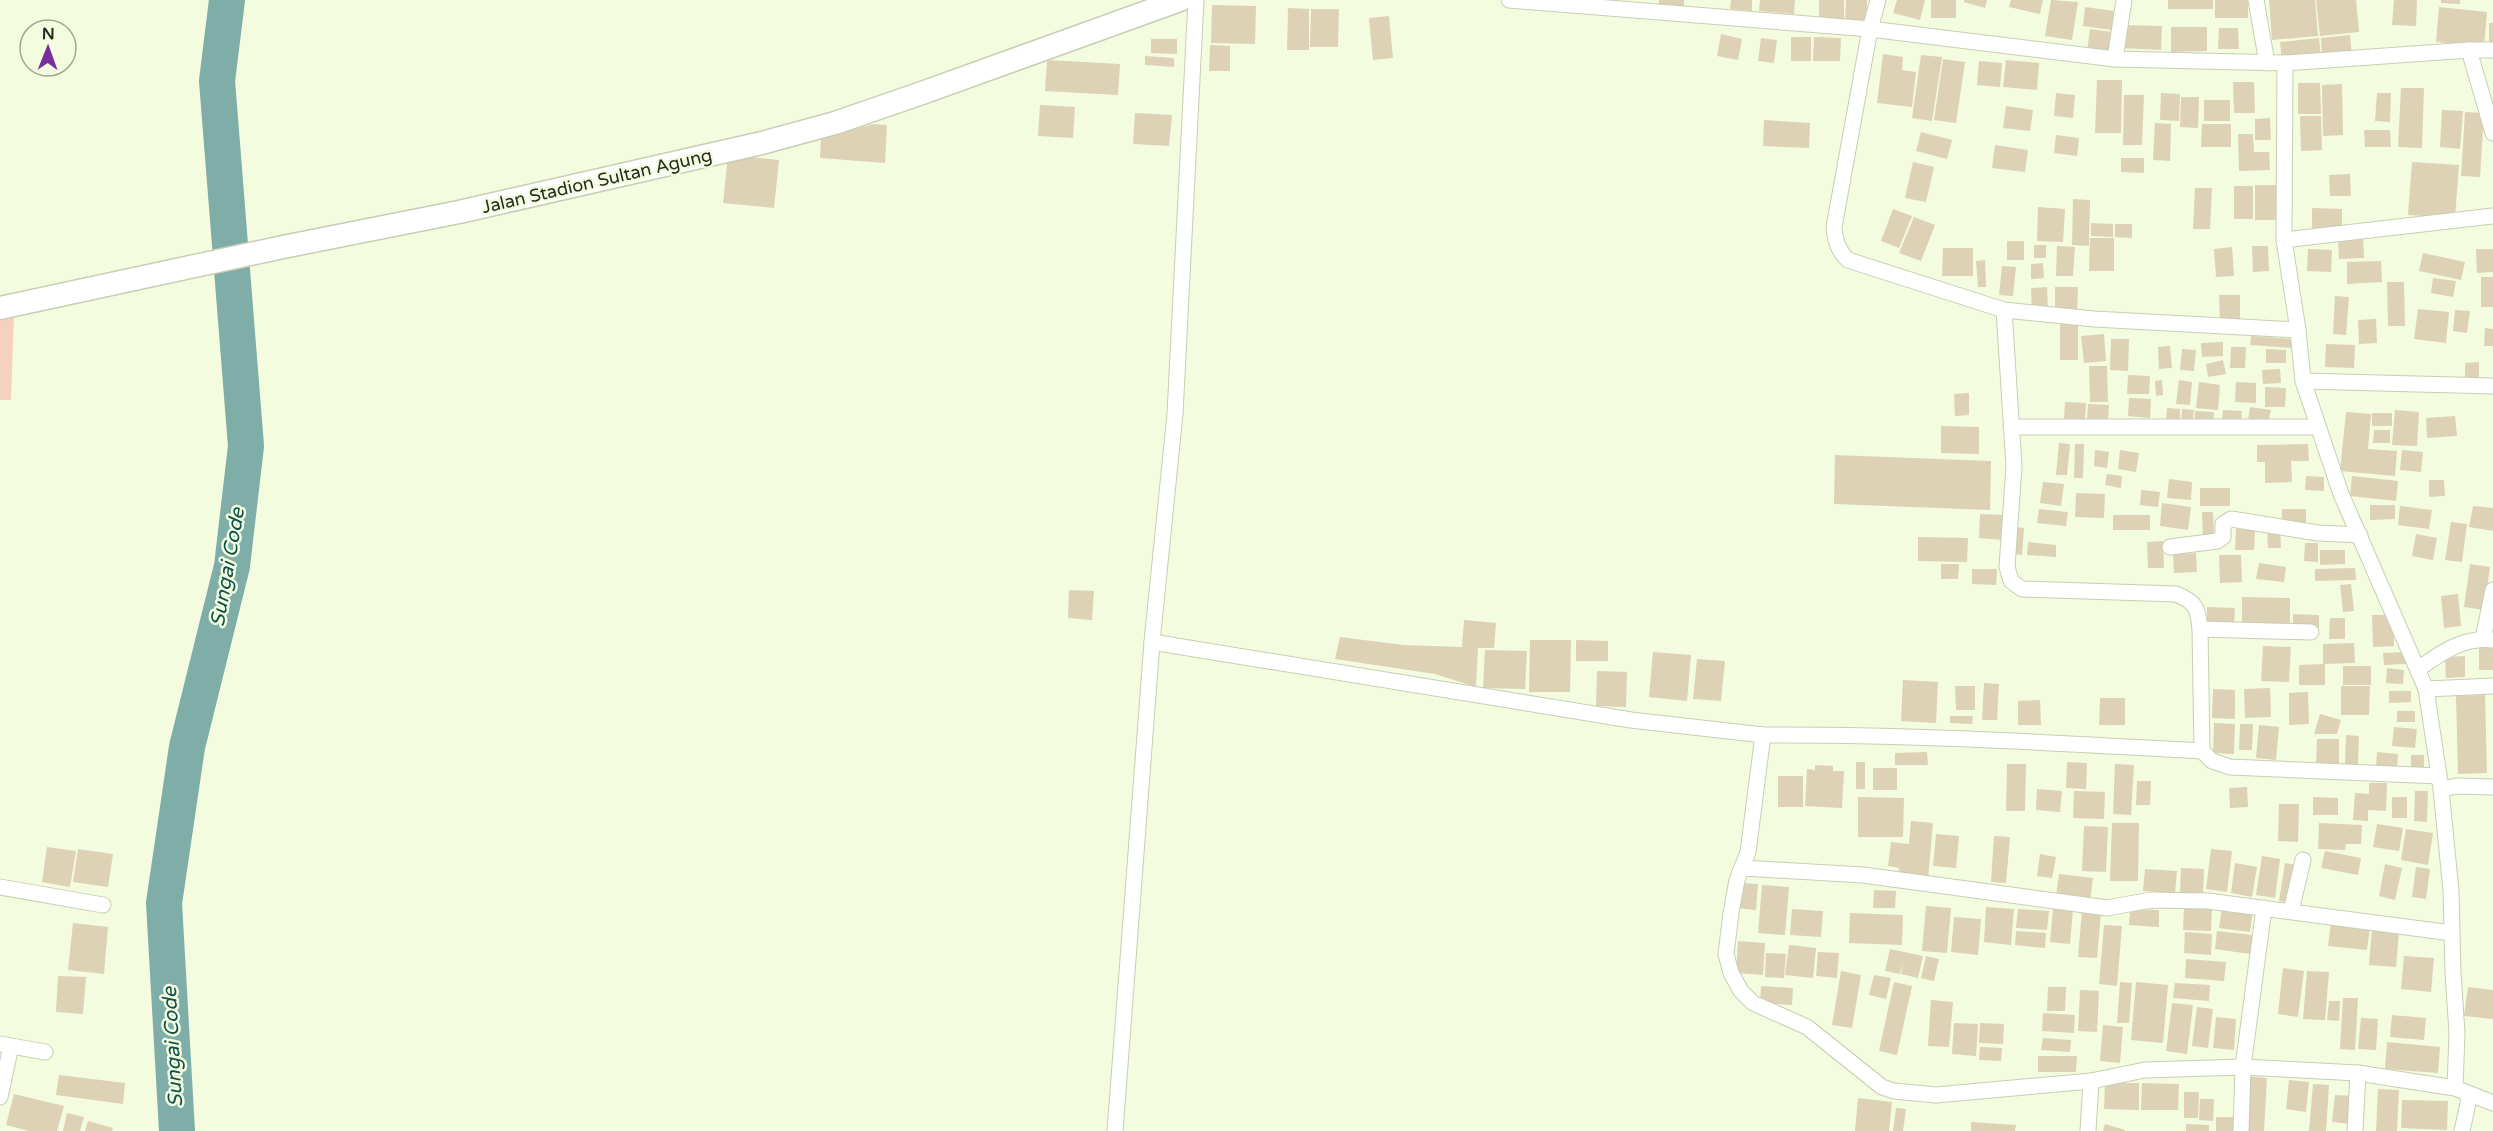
<svg xmlns="http://www.w3.org/2000/svg" width="2493" height="1131" font-family="'Varela Round',sans-serif">
<style>
.green{fill:#f5d2bd}
.lines{fill:none;stroke-linecap:round;stroke-linejoin:round}
.river{stroke:#7faea8;stroke-width:36}
.building{fill:#ddd1b6}
.street-casing{stroke:#c7ceb3;stroke-width:17}
.secondary-casing{stroke:#c7ceb3;stroke-width:25}
.street{stroke:#fff;stroke-width:15}
.secondary{stroke:#fff;stroke-width:22}
.labels{text-anchor:middle;stroke-width:5;stroke-linejoin:round;paint-order:stroke}
.street-label{font-size:18px;fill:#292b21;stroke:#f4fcdf}
.water-label{font-size:20px;font-style:italic;fill:#0b504b;stroke:#f4fcdf}
</style>
<rect width="100%" height="100%" fill="#f4fcdf"/>
<path class="green" d="M14,314L11,400H0V317Z"/>
<g class="lines">
<path class="river" d="M177,1131L164,903L187,747L232,566L246,446L217,81L227,0"/>
</g>
<g class="building">
<path d="M1659,0H1684V8L1659,7Z"/>
<path d="M1731,0H1752V11L1730,9Z"/>
<path d="M1760,0H1795L1794,14L1759,11Z"/>
<path d="M1819,0H1844V22L1819,21Z"/>
<path d="M1846,0H1867V21H1845Z"/>
<path d="M1897,0H1925L1920,20L1893,13Z"/>
<rect x="1931" y="0" width="25" height="18"/>
<path d="M1964,0H1987L1985,8L1964,2Z"/>
<path d="M2011,0H2043L2040,14L2009,7Z"/>
<path d="M2051,0L2078,2L2072,40L2045,36Z"/>
<rect x="2168" y="0" width="45" height="9"/>
<rect x="2215" y="0" width="33" height="18"/>
<path d="M2269,0H2315L2318,36L2272,40Z"/>
<path d="M2316,0H2356L2359,32L2320,36Z"/>
<path d="M2394,0H2417L2416,26L2392,25Z"/>
<path d="M2441,0H2460V4L2441,3Z"/>
<path d="M1212,5L1256,6L1255,44L1211,43Z"/>
<path d="M2085,7L2114,11L2112,30L2083,26Z"/>
<path d="M2439,7L2487,12L2484,46L2436,42Z"/>
<path d="M1288,8L1309,9V50H1287Z"/>
<path d="M1311,9H1339L1338,47H1310Z"/>
<path d="M1389,16L1393,58L1373,60L1369,18Z"/>
<rect x="2489" y="23" width="4" height="25"/>
<path d="M2123,25L2162,26L2161,50L2122,48Z"/>
<path d="M2171,27H2207V51L2171,52Z"/>
<path d="M2219,28H2238L2239,49H2218Z"/>
<path d="M2090,29L2112,32L2109,56L2087,52Z"/>
<path d="M1721,34L1742,39L1738,60L1717,56Z"/>
<path d="M2350,35L2352,56L2322,59L2321,38Z"/>
<rect x="1791" y="37" width="20" height="24"/>
<path d="M1814,37L1841,38L1840,61H1813Z"/>
<path d="M1761,38L1777,40L1774,63L1758,61Z"/>
<path d="M2319,38L2321,59L2282,62L2280,42Z"/>
<path d="M1151,39H1177V54L1151,53Z"/>
<path d="M1210,45L1230,46V71H1209Z"/>
<path d="M1883,54L1903,57L1902,70L1916,72L1912,107L1877,103Z"/>
<path d="M1921,55L1942,57L1932,121L1912,118Z"/>
<path d="M1145,56L1174,58V67L1145,65Z"/>
<path d="M1943,59L1965,62L1956,123L1934,120Z"/>
<path d="M1047,60L1120,64L1118,95L1045,91Z"/>
<path d="M2006,60L2039,63L2037,90L2003,87Z"/>
<path d="M1979,61L2002,63L2000,87L1977,85Z"/>
<path d="M2097,80H2122L2121,133H2095Z"/>
<path d="M2233,82H2254L2255,113H2234Z"/>
<path d="M2298,83H2320L2321,114H2298Z"/>
<path d="M2342,84L2343,135L2323,136L2322,85Z"/>
<path d="M2401,88H2424L2422,148L2398,147Z"/>
<path d="M2056,93L2075,95L2073,118L2054,116Z"/>
<path d="M2161,93L2180,94L2179,121L2160,120Z"/>
<path d="M2377,93H2391L2390,122L2375,121Z"/>
<path d="M2124,95H2144L2142,145H2123Z"/>
<path d="M2181,97H2199L2198,128L2180,127Z"/>
<rect x="2204" y="100" width="26" height="21"/>
<path d="M1040,105L1075,107L1073,138L1038,136Z"/>
<path d="M2006,106L2033,110L2030,131L2003,128Z"/>
<path d="M2442,110L2463,111L2460,149L2440,147Z"/>
<path d="M2465,112L2484,113L2480,177L2461,176Z"/>
<path d="M1135,113L1172,115L1169,146L1133,144Z"/>
<path d="M2300,116H2321L2322,150L2301,151Z"/>
<path d="M2270,118L2271,140H2255V119Z"/>
<path d="M1764,120L1810,123L1809,148L1763,146Z"/>
<path d="M2155,123L2171,124L2170,161L2153,160Z"/>
<path d="M874,124L887,125L885,163L820,158L821,138Z"/>
<path d="M2202,124H2231V147H2201Z"/>
<path d="M2364,130H2390L2391,147H2365Z"/>
<path d="M1921,132L1952,140L1947,159L1916,151Z"/>
<path d="M2238,134H2253L2254,152H2269L2270,170L2239,171Z"/>
<path d="M2056,135L2079,138L2077,156L2054,153Z"/>
<path d="M1995,145L2028,150L2025,172L1992,168Z"/>
<path d="M728,155L779,160L774,208L723,203Z"/>
<path d="M2121,158H2144V173L2121,172Z"/>
<path d="M1913,162L1934,167L1926,202L1905,198Z"/>
<path d="M2412,162L2459,165L2455,218L2408,215Z"/>
<path d="M2350,174L2351,196H2330L2329,175Z"/>
<rect x="2255" y="185" width="21" height="35"/>
<rect x="2234" y="186" width="19" height="33"/>
<path d="M2195,188H2212L2210,229H2193Z"/>
<path d="M2073,199L2090,200L2089,246L2072,245Z"/>
<path d="M2038,207L2065,209L2063,242L2037,241Z"/>
<path d="M2312,208L2342,209V230L2312,229Z"/>
<path d="M1893,209L1912,216L1899,248L1881,241Z"/>
<path d="M1914,217L1935,225L1921,261L1899,253Z"/>
<path d="M2091,223L2113,224V237L2091,236Z"/>
<path d="M2115,224H2132V238L2115,237Z"/>
<path d="M2363,237L2364,258L2339,259L2338,238Z"/>
<path d="M2090,238H2114V271H2089Z"/>
<rect x="2007" y="241" width="17" height="19"/>
<rect x="2034" y="245" width="12" height="13"/>
<path d="M2057,246L2075,247L2073,276H2056Z"/>
<path d="M2252,246H2268L2269,271L2253,272Z"/>
<path d="M2232,247L2234,276L2216,277L2214,249Z"/>
<path d="M1943,248H1973V276H1942Z"/>
<path d="M2308,249L2332,250L2331,272L2307,271Z"/>
<path d="M2476,249H2493V272L2477,273Z"/>
<path d="M2423,253L2465,262L2461,280L2419,271Z"/>
<path d="M1985,260L1986,287H1978L1976,261Z"/>
<path d="M2381,261L2382,282L2347,284V262Z"/>
<path d="M2043,263L2044,278L2031,279V264Z"/>
<path d="M2002,266L2016,267L2013,296L1999,295Z"/>
<rect x="2481" y="277" width="12" height="30"/>
<path d="M2433,278L2456,281L2453,297L2431,293Z"/>
<path d="M2387,282H2404L2405,326H2388Z"/>
<path d="M2047,287L2048,311L2032,312L2031,288Z"/>
<path d="M2055,287H2078L2077,313H2055Z"/>
<path d="M2219,295H2240V321H2220Z"/>
<path d="M2335,296L2349,297L2346,335L2333,334Z"/>
<path d="M2418,309L2449,312L2446,343L2414,339Z"/>
<path d="M2455,310L2470,311L2467,333L2453,331Z"/>
<path d="M2376,319L2377,343L2359,344L2358,320Z"/>
<rect x="2060" y="324" width="18" height="36"/>
<path d="M2485,328L2493,329V346H2484Z"/>
<path d="M2104,334L2106,361L2084,363L2081,336Z"/>
<path d="M2251,336L2293,339V348L2250,345Z"/>
<path d="M2111,339H2129L2128,371L2110,370Z"/>
<path d="M2223,342V356L2202,357L2201,343Z"/>
<path d="M2326,344L2355,345L2354,368L2325,367Z"/>
<path d="M2170,346L2172,368L2159,369L2158,347Z"/>
<path d="M2231,347H2246L2245,368H2230Z"/>
<path d="M2182,349L2196,350L2194,371L2180,370Z"/>
<path d="M2266,349L2286,350V363H2266Z"/>
<path d="M2223,360L2226,374L2208,377L2206,364Z"/>
<path d="M2479,362V378H2465V363Z"/>
<path d="M2089,366H2107L2108,402H2090Z"/>
<path d="M2280,369L2281,383L2263,384L2262,370Z"/>
<path d="M2128,375L2150,376L2149,394H2127Z"/>
<path d="M2162,380L2163,395L2156,396L2155,381Z"/>
<path d="M2179,380L2192,382L2190,405L2176,404Z"/>
<path d="M2199,382L2220,385L2218,410L2196,408Z"/>
<path d="M2236,382L2256,383V403L2235,402Z"/>
<path d="M2265,387L2286,388L2285,407H2265Z"/>
<path d="M1969,393V415L1955,416L1954,394Z"/>
<path d="M2129,398L2151,399L2150,418L2128,416Z"/>
<path d="M2065,402L2086,403L2085,420L2064,419Z"/>
<path d="M2088,404L2109,405L2108,422L2087,421Z"/>
<path d="M2250,407L2271,410L2268,423L2248,420Z"/>
<path d="M2167,408L2180,409V423L2166,422Z"/>
<path d="M2182,409L2194,410L2192,424L2181,423Z"/>
<path d="M2223,410L2242,411L2241,422L2222,421Z"/>
<path d="M2395,410L2419,412L2417,446L2392,445Z"/>
<path d="M2195,411L2214,412L2213,425L2194,423Z"/>
<path d="M2346,412L2371,414L2368,449L2397,451L2395,476L2340,471Z"/>
<rect x="2372" y="413" width="20" height="13"/>
<path d="M2455,416L2457,436L2427,438L2426,418Z"/>
<path d="M1941,426L1979,427V454L1941,453Z"/>
<path d="M2374,430H2390V443H2373Z"/>
<path d="M2059,443L2070,444L2067,475H2056Z"/>
<path d="M2075,444H2084L2083,478H2074Z"/>
<path d="M2308,444L2309,461H2291L2292,482L2265,483V462H2257V445Z"/>
<path d="M2095,450L2109,452L2107,468L2094,466Z"/>
<path d="M2120,450L2139,453L2136,472L2118,469Z"/>
<path d="M2402,450L2423,452L2421,472L2400,470Z"/>
<path d="M1835,455L1991,461L1990,510L1834,504Z"/>
<path d="M2107,474L2122,476L2121,488L2105,485Z"/>
<path d="M2306,476L2324,477V491L2305,490Z"/>
<path d="M2352,476L2398,481L2396,501L2350,496Z"/>
<path d="M2169,479L2192,482L2191,500L2167,498Z"/>
<path d="M2429,480H2444L2445,496L2429,497Z"/>
<path d="M2043,482L2064,484L2061,506L2040,503Z"/>
<rect x="2200" y="488" width="30" height="18"/>
<path d="M2141,490L2160,492L2158,507L2140,505Z"/>
<path d="M2076,493L2105,494L2104,518L2075,517Z"/>
<path d="M2162,503L2191,507L2188,530L2160,526Z"/>
<path d="M2370,505H2395V519L2370,520Z"/>
<path d="M2400,506L2432,510L2429,529L2398,525Z"/>
<path d="M2473,506L2493,508V531L2469,527Z"/>
<path d="M2039,509L2068,512L2066,526L2037,523Z"/>
<rect x="2282" y="509" width="24" height="16"/>
<path d="M2202,512H2213L2214,536H2203Z"/>
<path d="M1980,514L2004,515L2002,540L1979,538Z"/>
<rect x="2113" y="515" width="37" height="15"/>
<path d="M2451,522L2467,524L2462,562L2445,560Z"/>
<path d="M2016,527L2024,528L2022,555L2014,554Z"/>
<path d="M2280,528L2281,548H2268L2267,529Z"/>
<path d="M2236,529L2255,530L2254,550H2235Z"/>
<path d="M2416,534L2437,538L2433,560L2412,556Z"/>
<path d="M1918,537L1968,538L1967,562L1918,561Z"/>
<path d="M2163,541L2164,568H2148L2147,542Z"/>
<path d="M2028,542L2056,545V557L2027,555Z"/>
<path d="M2305,543H2318V562L2304,561Z"/>
<path d="M2320,550H2345V564L2320,565Z"/>
<path d="M2196,553L2197,572L2174,573L2173,554Z"/>
<path d="M2219,555H2241L2242,582L2220,583Z"/>
<path d="M2259,563L2286,567L2284,582L2256,579Z"/>
<path d="M1941,564H1959L1958,579H1941Z"/>
<path d="M2470,564L2490,567L2484,610L2464,607Z"/>
<path d="M2355,568L2356,580L2315,581V569Z"/>
<path d="M1972,569H1997L1996,585L1972,584Z"/>
<path d="M2351,584L2354,611L2343,612L2340,585Z"/>
<path d="M1069,590L1094,591L1092,620L1068,618Z"/>
<path d="M2458,594L2461,626L2444,628L2441,596Z"/>
<path d="M2242,597L2290,598V626H2242Z"/>
<path d="M2207,607L2235,608L2234,625L2207,624Z"/>
<path d="M2293,614L2319,615V628L2293,627Z"/>
<path d="M2372,615H2393L2394,646L2373,647Z"/>
<path d="M2330,618H2345V639H2329Z"/>
<path d="M1464,620L1496,623L1494,648H1478L1476,687L1435,674L1335,659L1340,637L1403,645L1462,647Z"/>
<path d="M1530,640H1571L1570,692H1529Z"/>
<path d="M1576,640L1608,641V661H1576Z"/>
<path d="M2354,643L2355,663L2323,664V644Z"/>
<path d="M2263,646L2291,647L2289,682L2261,681Z"/>
<path d="M2479,646L2493,647V670H2479Z"/>
<path d="M1485,650L1527,651L1525,689L1483,688Z"/>
<path d="M1653,652L1691,655L1687,701L1649,697Z"/>
<path d="M2405,652L2406,664L2384,665L2383,653Z"/>
<path d="M2465,656V677L2446,678L2445,657Z"/>
<path d="M1697,659L1725,661L1721,701L1693,699Z"/>
<path d="M2325,664V685H2299V665Z"/>
<rect x="2343" y="666" width="28" height="19"/>
<path d="M2387,668L2404,670L2403,684L2386,683Z"/>
<path d="M1597,671L1627,672L1626,707L1596,706Z"/>
<path d="M1903,680L1938,682L1936,723L1901,721Z"/>
<path d="M1984,683L1999,684L1997,720H1982Z"/>
<path d="M1955,686H1975V710H1956Z"/>
<path d="M2341,686H2370L2369,715H2341Z"/>
<path d="M2270,688L2271,717L2245,718L2244,689Z"/>
<path d="M2213,689L2235,690V719L2212,718Z"/>
<path d="M2389,691H2411V702L2389,703Z"/>
<path d="M2308,692L2309,724L2289,725V693Z"/>
<path d="M2485,695L2487,773L2458,774L2456,696Z"/>
<path d="M2100,698H2125V725H2099Z"/>
<path d="M2040,700L2041,725H2018V701Z"/>
<rect x="2397" y="711" width="18" height="11"/>
<path d="M2320,714L2341,720L2337,734H2314Z"/>
<path d="M1950,716H1973L1972,724L1950,723Z"/>
<path d="M2214,723L2235,724L2234,754L2213,753Z"/>
<path d="M2240,724H2253L2252,750H2239Z"/>
<path d="M2259,725L2279,727L2276,760L2256,758Z"/>
<path d="M2394,727L2417,729L2415,748L2392,746Z"/>
<path d="M2346,735L2359,736L2358,765H2345Z"/>
<path d="M2317,739H2339V766H2316Z"/>
<path d="M1927,752L1928,765H1895V753Z"/>
<path d="M2377,752L2398,754L2397,769L2376,768Z"/>
<rect x="2411" y="755" width="13" height="13"/>
<rect x="1856" y="762" width="9" height="27"/>
<path d="M2067,762L2087,763L2086,789L2066,788Z"/>
<path d="M2007,764H2026L2025,811H2006Z"/>
<path d="M2115,764L2134,765L2131,815L2113,814Z"/>
<path d="M1815,765L1833,766V771H1844L1842,808L1805,806L1807,769L1815,770Z"/>
<rect x="1873" y="768" width="24" height="22"/>
<rect x="1778" y="776" width="25" height="31"/>
<path d="M2137,781H2151L2150,805H2136Z"/>
<path d="M2369,783H2387L2386,811L2368,810V821L2353,820L2355,793L2369,794Z"/>
<path d="M2247,787L2248,807L2230,808L2229,788Z"/>
<path d="M2037,789L2062,791L2060,812L2036,810Z"/>
<path d="M2074,791L2105,792L2104,819L2073,818Z"/>
<path d="M2415,791H2428L2427,822L2414,821Z"/>
<path d="M1858,797L1904,798L1903,837H1858Z"/>
<path d="M2313,797L2338,798V815H2313Z"/>
<rect x="2392" y="797" width="15" height="21"/>
<path d="M2279,804H2299L2298,842L2278,841Z"/>
<path d="M1911,821L1933,823L1928,879L1898,876L1899,868L1888,866L1891,842L1909,844Z"/>
<path d="M2112,823H2139L2138,881H2110Z"/>
<path d="M2319,823L2362,825L2361,844H2346L2345,850L2318,849Z"/>
<path d="M2377,824L2403,828L2399,851L2373,847Z"/>
<path d="M2084,826L2108,827L2106,872L2082,871Z"/>
<path d="M2406,829L2433,833L2428,865L2401,860Z"/>
<path d="M1936,834L1959,836L1956,868L1933,866Z"/>
<path d="M1994,836L2010,837L2006,883L1991,882Z"/>
<path d="M47,847L76,851L70,887L42,882Z"/>
<path d="M78,849L113,854L108,887L73,882Z"/>
<path d="M2211,849L2232,851L2227,892L2206,889Z"/>
<path d="M2325,851L2361,858L2358,875L2321,868Z"/>
<path d="M2040,854L2056,857L2052,878L2037,876Z"/>
<path d="M2262,856L2280,859L2275,898L2256,895Z"/>
<path d="M2235,863L2257,867L2252,897L2231,893Z"/>
<path d="M2285,863L2298,865L2293,903L2279,901Z"/>
<path d="M2385,864L2402,868L2395,900L2379,896Z"/>
<path d="M2416,867L2430,869L2426,899L2412,897Z"/>
<path d="M2181,868L2204,869L2203,895L2180,894Z"/>
<path d="M2145,869L2177,871L2175,893L2143,891Z"/>
<path d="M2059,874L2093,878L2090,901L2056,896Z"/>
<path d="M1739,883L1758,884L1756,910L1737,908Z"/>
<path d="M1762,885L1789,887L1785,935L1758,933Z"/>
<path d="M1874,890L1896,891L1895,908H1873Z"/>
<path d="M1926,906L1951,908L1947,953L1922,951Z"/>
<path d="M2184,906L2212,908L2211,931L2183,930Z"/>
<path d="M1986,907L2014,909L2011,945L1984,942Z"/>
<path d="M2222,907L2253,910L2250,932L2219,928Z"/>
<path d="M1792,909L1823,911L1821,937L1790,935Z"/>
<path d="M2018,909L2049,911L2047,930L2016,928Z"/>
<path d="M2053,909L2073,910L2070,944L2050,942Z"/>
<path d="M2130,909L2159,910V927L2129,925Z"/>
<path d="M2082,911L2101,912L2097,958L2078,957Z"/>
<path d="M1850,913L1903,915L1902,945L1849,943Z"/>
<path d="M1954,917L1981,919L1978,955L1951,952Z"/>
<path d="M2331,922L2370,927L2367,950L2328,946Z"/>
<path d="M73,923L108,927L104,974L68,970Z"/>
<path d="M2104,925L2122,926L2117,986L2099,984Z"/>
<path d="M2372,929L2399,931L2396,967L2369,965Z"/>
<path d="M2016,931L2046,933L2045,948L2015,945Z"/>
<path d="M2217,931L2253,935L2250,954L2215,949Z"/>
<path d="M2185,932L2212,934L2211,955L2184,953Z"/>
<path d="M1738,941L1765,943L1763,975L1736,973Z"/>
<path d="M1789,945L1816,948L1813,978L1785,975Z"/>
<path d="M1890,949L1923,956L1918,978L1901,974L1903,961L1900,974L1885,971Z"/>
<path d="M1818,952L1839,953L1837,978L1816,976Z"/>
<path d="M1766,953L1786,954L1784,978L1765,977Z"/>
<path d="M1926,956L1939,959L1934,981L1921,978Z"/>
<path d="M2404,956L2434,958L2431,992L2401,989Z"/>
<path d="M2186,959L2226,962L2224,981L2185,978Z"/>
<path d="M2283,968L2304,971L2298,1017L2278,1014Z"/>
<path d="M1841,971L1861,975L1852,1028L1832,1025Z"/>
<path d="M2307,971L2329,972L2325,1020L2303,1019Z"/>
<path d="M1874,975L1891,978L1886,999L1869,995Z"/>
<path d="M58,976L86,977L83,1014L56,1012Z"/>
<path d="M1894,982L1912,986L1897,1055L1879,1051Z"/>
<path d="M2120,982L2132,983L2129,1023H2117Z"/>
<path d="M2136,982L2168,985L2163,1043L2131,1040Z"/>
<path d="M2175,983L2210,985L2209,1001L2173,998Z"/>
<path d="M1761,986L1793,988L1792,1005L1760,1003Z"/>
<path d="M2048,987H2066L2065,1011H2047Z"/>
<path d="M2468,987L2493,990V1019L2464,1016Z"/>
<path d="M2080,990L2099,991L2097,1032L2078,1031Z"/>
<path d="M2343,998H2358L2355,1050L2340,1049Z"/>
<path d="M1931,1000L1953,1002L1949,1047L1928,1046Z"/>
<path d="M2329,1001H2340L2339,1021L2327,1020Z"/>
<path d="M2172,1003L2193,1005L2187,1054L2166,1051Z"/>
<path d="M2197,1007L2213,1009L2208,1048L2192,1046Z"/>
<path d="M2043,1013L2075,1015L2074,1033L2042,1031Z"/>
<path d="M2392,1015L2426,1018L2424,1040L2390,1037Z"/>
<path d="M2216,1017L2236,1019L2234,1050L2213,1048Z"/>
<path d="M2361,1018L2378,1019L2376,1050L2358,1049Z"/>
<path d="M1954,1023L1978,1024L1976,1056L1952,1054Z"/>
<path d="M1980,1023L2004,1024L2003,1044L1979,1043Z"/>
<path d="M2103,1025L2123,1027L2120,1063L2100,1061Z"/>
<path d="M2043,1038L2071,1040L2070,1052L2041,1050Z"/>
<path d="M2387,1042L2440,1047L2438,1073L2385,1069Z"/>
<path d="M1980,1047L2002,1048L2001,1061L1979,1060Z"/>
<path d="M2038,1056H2077L2076,1072H2038Z"/>
<path d="M59,1075L125,1083L123,1104L56,1095Z"/>
<path d="M2247,1076L2267,1078L2264,1131H2244Z"/>
<path d="M2289,1080L2309,1082L2306,1112L2286,1109Z"/>
<path d="M2105,1083H2139V1110L2104,1109Z"/>
<path d="M2142,1083L2179,1084L2178,1110H2141Z"/>
<path d="M2313,1084L2329,1085L2326,1131H2309Z"/>
<path d="M2378,1089L2399,1090L2397,1131H2376Z"/>
<path d="M2184,1092H2199L2198,1118H2184Z"/>
<path d="M14,1094L64,1106L57,1131H29L6,1125Z"/>
<path d="M2335,1095L2354,1096L2351,1124L2332,1122Z"/>
<path d="M1858,1098L1892,1102L1889,1131H1855Z"/>
<path d="M2200,1099H2214L2213,1121L2199,1120Z"/>
<path d="M2402,1100L2448,1101L2447,1130L2401,1128Z"/>
<path d="M1896,1108L1906,1109L1903,1131H1893Z"/>
<path d="M67,1113L84,1117L80,1131H63Z"/>
<path d="M2216,1117H2237L2236,1131H2216Z"/>
<path d="M88,1121L113,1128L112,1131H85Z"/>
<path d="M1971,1122L2016,1125L2015,1131H1971Z"/>
<path d="M2105,1124L2125,1130V1131H2103Z"/>
<path d="M2186,1124L2209,1125V1131H2186Z"/>
</g>
<g class="lines">
<defs>
<g id="street">
<path d="M1196,0L1175,414L1152,642L1631,720L1763,735L1748,852L1737,880L1731,913L1726,954L1731,973L1741,991L1753,1003L1807,1027L1882,1087L1894,1091L1936,1095L2091,1081L2145,1070L2243,1067L2358,1073L2455,1088L2493,1103"/>
<path d="M1509,0L1870,29L2115,59L2285,63L2469,50H2493"/>
<path d="M1878,0L1870,29L1834,227C1835,241 1838,250 1848,260L2004,310L2094,319L2298,330L2303,381L2341,494L2426,689L2441,789L2451,891L2453,973L2457,1033L2455,1088"/>
<path d="M2256,0L2267,63"/>
<path d="M2469,50L2493,133"/>
<path d="M2115,59L2124,0"/>
<path d="M2285,63L2284,240L2298,330"/>
<path d="M2284,240L2493,216"/>
<path d="M2004,310L2014,466L2007,567L2011,581L2022,589L2176,594C2196,602 2198,608 2200,629L2202,751"/>
<path d="M2303,381L2493,386"/>
<path d="M2011,427H2317"/>
<path d="M2170,547L2217,541L2223,537V524L2231,519L2318,533L2360,535"/>
<path d="M2200,629L2311,632"/>
<path d="M2483,639L2493,590"/>
<path d="M2418,669C2441,653 2464,636 2493,640"/>
<path d="M2426,689L2493,686"/>
<path d="M1763,735C1910,734 2056,743 2202,751L2212,761L2230,767L2439,776"/>
<path d="M2441,789L2457,786L2493,787"/>
<path d="M1743,868L1863,875L2107,908L2151,900L2208,901L2452,933"/>
<path d="M0,887L103,905"/>
<path d="M2291,911L2303,860"/>
<path d="M0,1044L45,1052"/>
<path d="M0,1097L11,1046"/>
<path d="M1115,1131L1152,642"/>
<path d="M2088,1131L2091,1081"/>
<path d="M2241,1131L2243,1067L2264,908"/>
<path d="M2355,1131L2358,1073"/>
<path d="M2462,1131L2470,1094"/>
</g>
<path id="secondary" d="M0,308L283,247L459,212L762,143L835,123L922,93L1180,0"/>
</defs>
<use href="#street" class="street-casing"/>
<use href="#secondary" class="secondary-casing"/>
<use href="#street" class="street"/>
<use href="#secondary" class="secondary"/>
</g>
<g class="labels">
<g class="street-label">
<text transform="translate(597 181) rotate(-13)" y="6">Jalan Stadion Sultan Agung</text>
</g>
<g class="water-label">
<text transform="translate(227 567) rotate(-80)" y="7">Sungai Code</text>
<text transform="translate(172 1047) rotate(-93)" y="7">Sungai Code</text>
</g>
</g>
<g transform="translate(48 48) rotate(1)"><circle r="28" fill="#f4fcdf" stroke="#a3a893" stroke-width="1.5"/>
<path d="M0-4.5L10 22L0 15L-10 22Z" fill="#7a2d9e"/>
<text y="-9" font-size="16" font-weight="bold" text-anchor="middle" fill="#292b21">N</text>
</g>
</svg>
